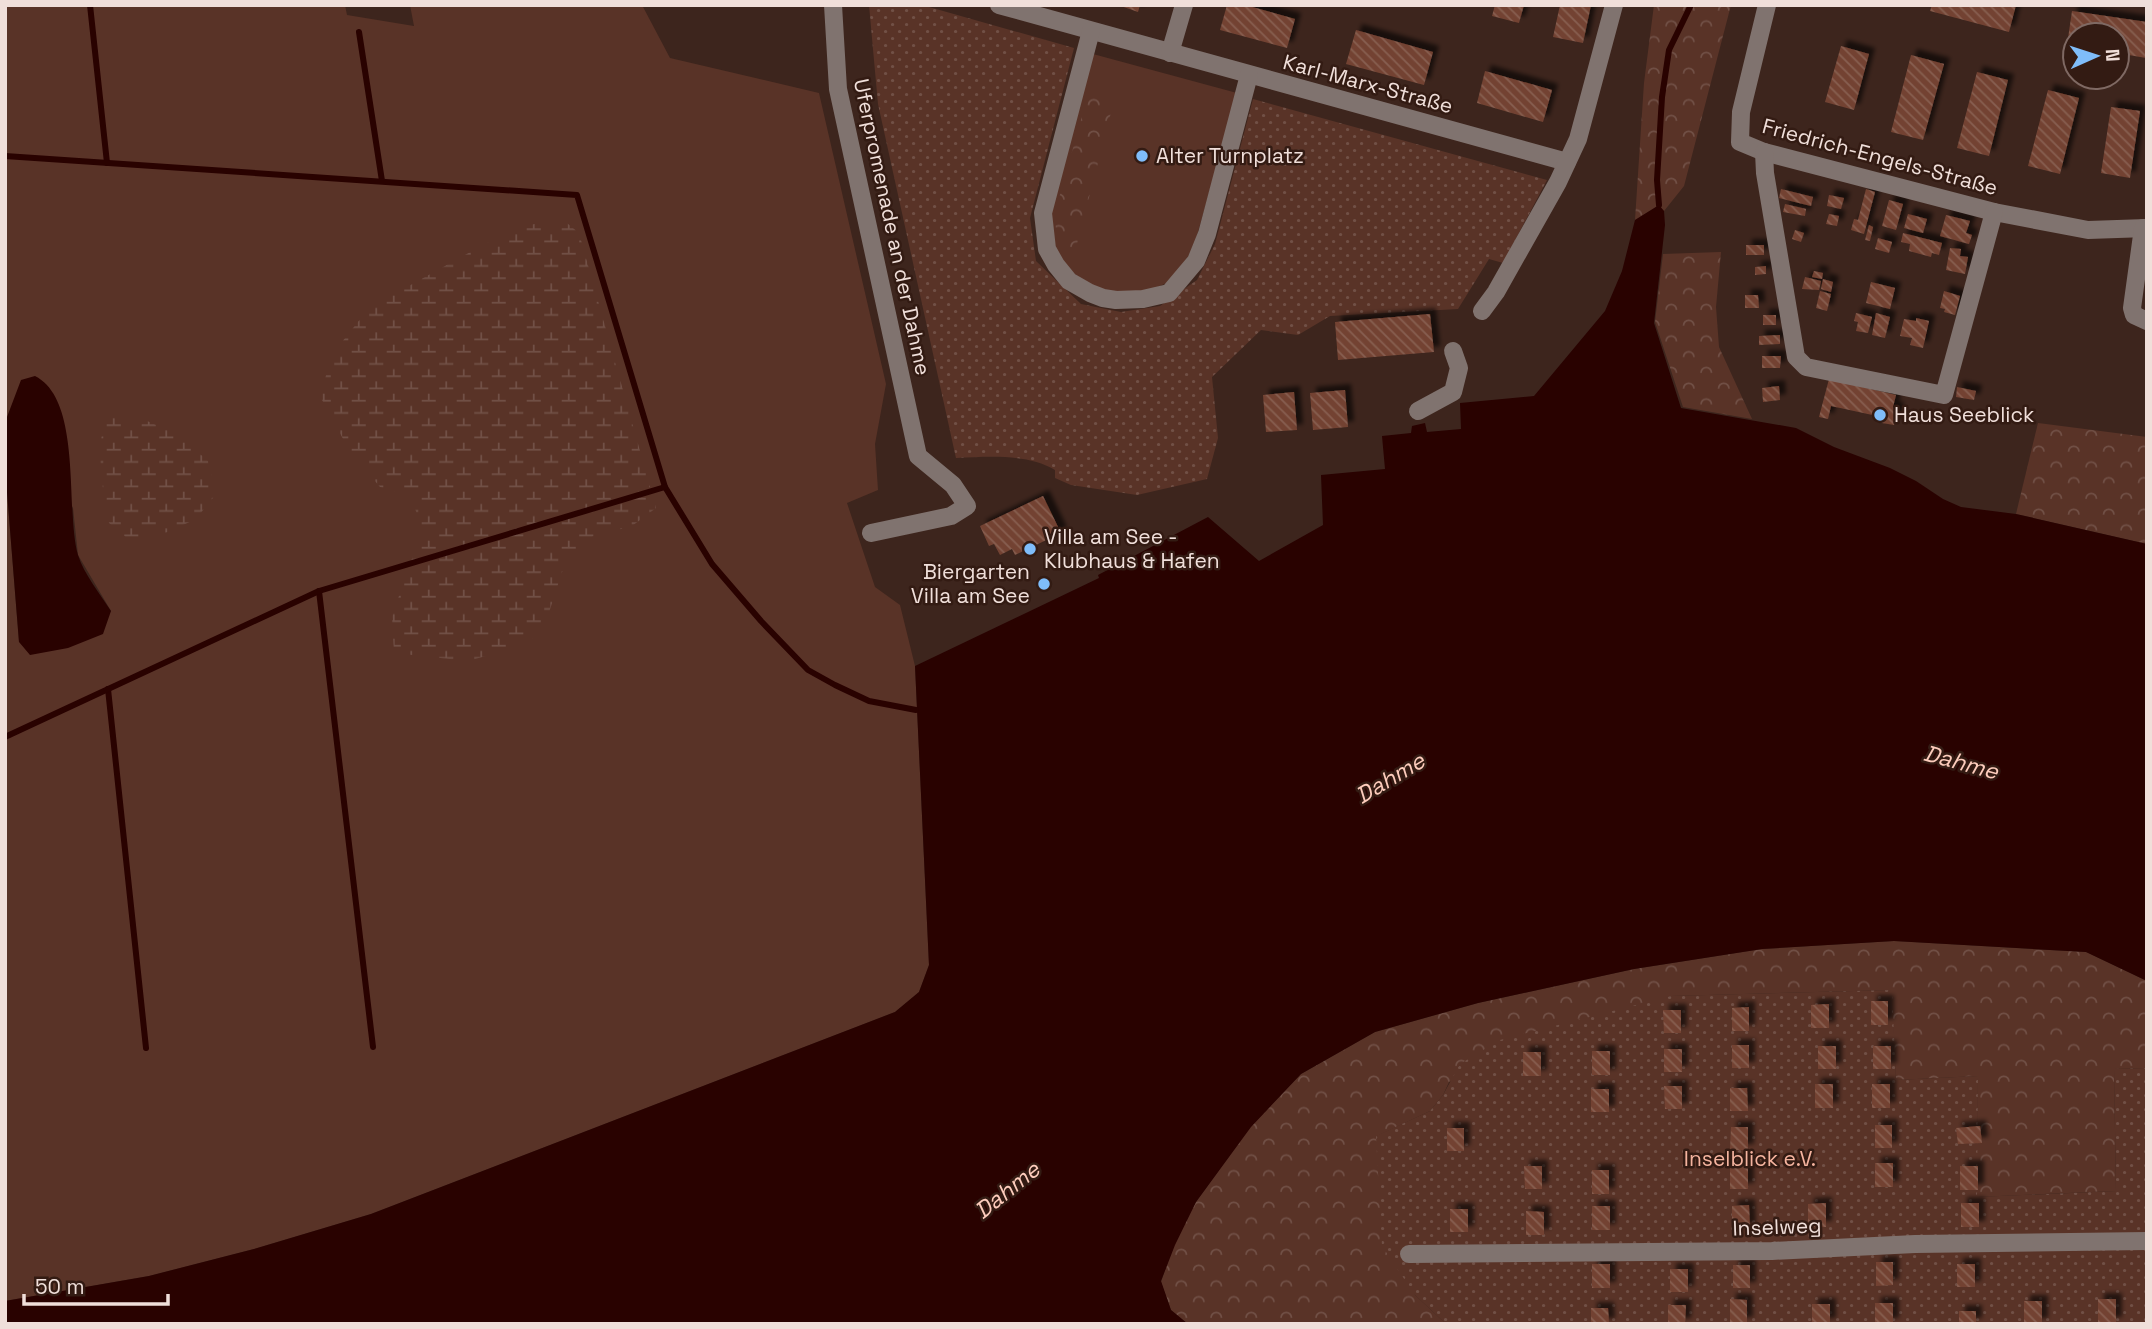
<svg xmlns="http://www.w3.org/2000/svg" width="2152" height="1329" font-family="'Space Grotesk',sans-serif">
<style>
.grass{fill:#593327}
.forest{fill:url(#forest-crowns)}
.wetland{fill:url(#wetland-marsh)}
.garden{fill:url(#garden-dots)}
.water{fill:#290200}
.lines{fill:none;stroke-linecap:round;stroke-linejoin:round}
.stream{stroke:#290200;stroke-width:6}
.building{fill:url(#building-back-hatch);filter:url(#shadow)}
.minor{stroke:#80736f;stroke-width:18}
.poi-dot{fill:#7fbdfa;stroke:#331b13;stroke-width:2.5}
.labels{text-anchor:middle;stroke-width:5;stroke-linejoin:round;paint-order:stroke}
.street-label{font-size:21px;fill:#f0dfda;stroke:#331b13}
.poi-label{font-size:21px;fill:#f0dfda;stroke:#331b13;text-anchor:start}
.park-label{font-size:21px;fill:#f5b49f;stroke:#331b13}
.water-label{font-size:23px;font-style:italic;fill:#fdccbc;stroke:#331b13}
</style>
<defs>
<pattern id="forest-crowns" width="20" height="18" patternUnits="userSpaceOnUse" patternTransform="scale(1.75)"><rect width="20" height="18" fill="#593327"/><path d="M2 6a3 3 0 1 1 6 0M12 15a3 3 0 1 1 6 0" fill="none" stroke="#715046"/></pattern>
<pattern id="wetland-marsh" width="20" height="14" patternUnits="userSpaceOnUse" patternTransform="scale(1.75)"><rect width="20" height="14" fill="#593327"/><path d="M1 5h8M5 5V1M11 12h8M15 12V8" fill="none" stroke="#715046"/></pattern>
<pattern id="garden-dots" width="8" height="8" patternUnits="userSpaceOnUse" patternTransform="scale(1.75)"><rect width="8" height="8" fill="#593327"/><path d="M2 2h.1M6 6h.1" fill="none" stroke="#715046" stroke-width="1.8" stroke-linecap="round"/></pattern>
<pattern id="building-back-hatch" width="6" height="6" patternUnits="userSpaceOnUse" patternTransform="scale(1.75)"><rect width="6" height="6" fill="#734333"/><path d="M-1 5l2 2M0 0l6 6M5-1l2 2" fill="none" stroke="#875e50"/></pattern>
<filter id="shadow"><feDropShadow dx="6" dy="-6" stdDeviation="2" flood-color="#0009"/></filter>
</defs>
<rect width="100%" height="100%" fill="#3d251d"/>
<g class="grass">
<path d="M5,5H345L347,15L414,26L410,5H642L670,58L819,93L886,384L875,444L878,490L847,503L875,587L900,605L915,666L929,965L919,992L895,1012L371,1214L254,1249L149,1276L5,1301V467L19,642L111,611L78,555L73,508L7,417L5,437Z"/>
<path d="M1093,54L1237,93L1193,250L1169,282L1146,292L1117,295L1091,286L1069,270L1053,247L1048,219Z"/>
</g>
<g class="forest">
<path d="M1654,5H1731L1684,186L1664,211L1658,206L1635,220L1644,83Z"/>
<path d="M1088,95L1114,101L1072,263L1058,241L1054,216Z"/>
<path d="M1721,252L1716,307L1719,347L1752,419L1683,407L1655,322L1663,254Z"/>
<path d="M2038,423L2147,437V544L2016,514Z"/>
<path d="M1894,941L2086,952L2147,981V1068L2114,1069L2116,1191L1976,1197L1978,1076L1896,1080L1891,990L1671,996L1449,1082L1443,1095L1430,1111L1377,1136L1415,1295L1446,1324H1188L1171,1310L1161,1282L1176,1238L1196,1202L1250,1127L1301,1074L1375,1032L1478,1003L1634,969L1762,949Z"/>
</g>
<g class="wetland">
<path d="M562,219L579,233L656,508L632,526L584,539L562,572L543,631L522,646L468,661L394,653L392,616L422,530L411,496L380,487L349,450L321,398L330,357L369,308L483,245L524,226Z"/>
<path d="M138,417L179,435L208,461L216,494L196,519L168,532L128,539L109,523C102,487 96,454 105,418Z"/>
</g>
<g class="garden">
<path d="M869,5H922L1074,48L1030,218L1036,261L1081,304L1121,312L1160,306L1197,280L1215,244L1253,99L1547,180L1503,263L1489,259L1458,309L1330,316L1298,335L1261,330L1212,377L1218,438L1207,479L1137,495L1071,485L1055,478V470C1027,453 987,457 956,458L878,104Z"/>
<path d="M1892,990L1896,1080L1978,1076L1977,1197L2116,1191L2114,1069L2147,1068V1324H1446L1415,1295L1382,1246L1376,1136L1430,1111L1443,1095L1460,1064L1500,1040L1671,996Z"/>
</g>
<g class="water">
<path d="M1659,205L1664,211L1665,225L1654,323L1681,408L1796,428L1834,447L1890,468L1916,481L1943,499L1961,507L2016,514L2147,544V981L2086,952L1894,941L1762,949L1634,969L1478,1003L1375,1032L1301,1074L1251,1127L1196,1202L1175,1245L1161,1281L1171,1310L1188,1324H5V1301L149,1276L254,1249L371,1214L895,1012L919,992L929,965L915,666L1099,578L1098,575L1208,517L1259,561L1323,525L1321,475L1385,469L1382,436L1411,433L1412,426L1425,423L1427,432L1461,429L1460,403L1534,396L1605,311L1622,271L1635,220Z"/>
<path d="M35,376C83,400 65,511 78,555C84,574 100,594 111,611L103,634L68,648L30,655L19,642L5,467V437L7,417L21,380Z"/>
</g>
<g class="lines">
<g class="stream">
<path d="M90,5L107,163"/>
<path d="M359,32L382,181"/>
<path d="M5,156L577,195L665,487L712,564L761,621L808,670L835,685L869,701L916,710"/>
<path d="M1659,205L1657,180L1662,97L1669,50L1691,5"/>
<path d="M319,591L373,1047"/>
<path d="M108,689L146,1048"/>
<path d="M5,737L319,591L665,487"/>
</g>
</g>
<g class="building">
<path d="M1118,5H1140L1138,12Z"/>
<path d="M1227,5H1245L1295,19L1287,48L1220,30Z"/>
<path d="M1495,5H1524L1519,23L1492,16Z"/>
<path d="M1560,5H1591L1583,43L1553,37Z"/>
<path d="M1932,5H2016L2009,32L1930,11Z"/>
<path d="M2072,11L2147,22L2146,58L2117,53V35H2075V47L2067,45Z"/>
<path d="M1356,30L1433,52L1424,85L1346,64Z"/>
<path d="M1841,46L1869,54L1854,110L1825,102Z"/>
<path d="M1911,55L1944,64L1923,140L1891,132Z"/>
<path d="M1485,71L1552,90L1543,122L1477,103Z"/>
<path d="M1977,72L2008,80L1989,156L1957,148Z"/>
<path d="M2048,90L2079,98L2060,174L2028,166Z"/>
<path d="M2111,107L2140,111L2130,178L2101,173Z"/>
<path d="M1781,189L1813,197L1811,206L1779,198Z"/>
<path d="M1866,189L1875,192L1864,234L1851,230L1854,219L1858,220Z"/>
<path d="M1829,195L1844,198L1841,209L1827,206Z"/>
<path d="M1889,200L1903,204L1896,230L1882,226Z"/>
<path d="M1785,204L1806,209L1805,216L1783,212Z"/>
<path d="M1829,214L1839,216L1837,226L1826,224Z"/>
<path d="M1908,214L1927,219L1923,233L1904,228Z"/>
<path d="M1946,215L1970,221L1966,233L1972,235L1969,244L1940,236Z"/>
<path d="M1869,225L1873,227L1870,241L1865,240Z"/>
<path d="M1795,230L1804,233L1801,242L1792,239Z"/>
<path d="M1903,233L1942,243L1939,255L1932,253L1931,257L1909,251L1910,244L1901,242Z"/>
<path d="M1878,238L1892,242L1889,253L1875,249Z"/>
<rect x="1746" y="245" width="18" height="10"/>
<path d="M1950,248L1961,249L1960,256L1968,257L1965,274L1946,270Z"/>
<path d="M1766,266V274L1755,275V267Z"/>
<path d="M1814,271L1823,273L1822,279L1812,277Z"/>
<path d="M1805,277L1821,281L1819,290L1802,289Z"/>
<path d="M1823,279L1833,282L1831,292L1821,289Z"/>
<path d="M1871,282L1895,288L1890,309L1866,303Z"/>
<path d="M1820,291L1831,294L1827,311L1816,308Z"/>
<path d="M1944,291L1960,296L1955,315L1944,312L1945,309L1940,308Z"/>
<path d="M1745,295H1758L1759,308H1745Z"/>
<path d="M1856,313L1872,317L1868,333L1856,331L1858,322L1854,321Z"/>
<path d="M1876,313L1890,317L1885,338L1872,335Z"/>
<path d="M1430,314L1434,352L1338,360L1335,322Z"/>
<rect x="1763" y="315" width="13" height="10"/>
<path d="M1916,318L1929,321L1923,348L1910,345L1912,338L1900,336L1904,319L1916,321Z"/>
<path d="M1780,335V344L1759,345V336Z"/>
<path d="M1762,356H1781L1780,368H1762Z"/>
<path d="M1829,379L1896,395L1893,407L1898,409L1894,425L1876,422L1877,416L1831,406L1828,419L1819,417Z"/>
<path d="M1779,386L1780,400L1763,402L1762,388Z"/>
<path d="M1957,387L1976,391L1974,400L1956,397Z"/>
<path d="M1345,390L1348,427L1313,430L1310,393Z"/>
<path d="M1294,392L1297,430L1266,432L1263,395Z"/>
<path d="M1043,496L1061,533L1015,555L1012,549L1000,555L994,544L989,546L980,526Z"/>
<rect x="1871" y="1001" width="17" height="24"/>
<path d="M1829,1004V1028H1811V1005Z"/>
<path d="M1749,1007V1031H1732V1008Z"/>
<path d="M1663,1010H1681V1033H1664Z"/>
<rect x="1732" y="1045" width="17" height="23"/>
<rect x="1818" y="1046" width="18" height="23"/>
<rect x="1873" y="1046" width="18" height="23"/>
<rect x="1664" y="1049" width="18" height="23"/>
<rect x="1592" y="1051" width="18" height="24"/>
<rect x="1523" y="1052" width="18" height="24"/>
<rect x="1815" y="1084" width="18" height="24"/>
<rect x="1872" y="1084" width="18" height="24"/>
<path d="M1664,1086H1682V1109H1665Z"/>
<path d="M1730,1088H1747L1748,1111H1730Z"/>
<rect x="1591" y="1089" width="18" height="23"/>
<rect x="1875" y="1125" width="17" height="23"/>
<path d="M1980,1126L1982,1143L1958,1144L1956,1128Z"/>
<path d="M1731,1127H1748V1150H1730Z"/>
<rect x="1447" y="1128" width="17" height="23"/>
<rect x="1875" y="1163" width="18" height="24"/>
<path d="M1524,1166H1542V1189H1525Z"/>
<rect x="1730" y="1166" width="18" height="23"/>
<rect x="1960" y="1166" width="18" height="24"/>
<rect x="1592" y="1170" width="17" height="24"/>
<path d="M1826,1203V1227H1808V1204Z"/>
<rect x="1961" y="1203" width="18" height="24"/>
<path d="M1749,1205L1750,1229H1732V1206Z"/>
<rect x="1592" y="1206" width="18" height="24"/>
<rect x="1450" y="1209" width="18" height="23"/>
<path d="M1526,1211L1544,1212V1235H1526Z"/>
<path d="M1876,1262H1893V1285L1876,1286Z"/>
<rect x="1592" y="1264" width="18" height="24"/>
<rect x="1957" y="1264" width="18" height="23"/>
<rect x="1733" y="1265" width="17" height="23"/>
<rect x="1670" y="1269" width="18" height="23"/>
<path d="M1730,1299L1747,1300V1323H1730Z"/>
<rect x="2098" y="1299" width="18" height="24"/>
<rect x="2024" y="1301" width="18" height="23"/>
<rect x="1875" y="1303" width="18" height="21"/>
<rect x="1812" y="1304" width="18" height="20"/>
<path d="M1668,1305H1686L1685,1324H1668Z"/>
<path d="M1591,1308H1608L1609,1324H1591Z"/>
<rect x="1959" y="1311" width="17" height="13"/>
</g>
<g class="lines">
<g class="minor">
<path d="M833,5L838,89L918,456L953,485L967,506L951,516L871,533"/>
<path d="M999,5L1567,162"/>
<path d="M1767,5L1741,112L1740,142L1764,152L1994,212L2088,230L2147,228"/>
<path d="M1091,31L1043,213L1047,249L1056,265L1069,281L1090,293L1103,298L1116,300L1143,299L1169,293L1196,261L1207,234L1249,75"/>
<path d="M1170,53L1184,5"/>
<path d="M1764,152L1765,173L1796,357L1806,367L1944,395L1994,212"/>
<path d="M2143,228L2132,308L2134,315L2147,321"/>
<path d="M1482,311L1496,292L1558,182L1578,139L1614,5"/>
<path d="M1418,411L1453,392L1459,368L1453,351"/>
<path d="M1409,1254L1772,1251L1915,1244L2147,1241"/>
</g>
</g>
<g class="poi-dot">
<circle cx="1142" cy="156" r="7"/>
<circle cx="1880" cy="415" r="7"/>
<circle cx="1030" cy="549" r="7"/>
<circle cx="1044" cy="584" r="7"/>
</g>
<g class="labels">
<g class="street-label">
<text transform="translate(1368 84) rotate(15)" y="7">Karl-Marx-Straße</text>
<text transform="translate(1880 157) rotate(15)" y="7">Friedrich-Engels-Straße</text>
<text transform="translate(892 227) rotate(78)" y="7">Uferpromenade an der Dahme</text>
<text transform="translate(1777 1227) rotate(-2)" y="7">Inselweg</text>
</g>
<g class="poi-label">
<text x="1156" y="163">Alter Turnplatz</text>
<text x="1894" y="422">Haus Seeblick</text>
<text x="1044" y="544">Villa am See -<tspan x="1044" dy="24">Klubhaus &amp; Hafen</tspan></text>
<text x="1030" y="579" text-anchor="end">Biergarten<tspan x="1030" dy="24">Villa am See</tspan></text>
</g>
<g class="park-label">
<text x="1750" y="1166">Inselblick e.V.</text>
</g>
<g class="water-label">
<text transform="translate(1961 762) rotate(15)" y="8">Dahme</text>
<text transform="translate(1390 778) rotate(-31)" y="8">Dahme</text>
<text transform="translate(1007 1190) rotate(-39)" y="8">Dahme</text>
</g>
</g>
<rect width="2152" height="1329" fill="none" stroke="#f0dfda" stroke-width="14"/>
<g transform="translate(2096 56) rotate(87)"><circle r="33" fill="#331b13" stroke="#7f6963" stroke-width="2"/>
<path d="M0-5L12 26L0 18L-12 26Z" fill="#7fbdfa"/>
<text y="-10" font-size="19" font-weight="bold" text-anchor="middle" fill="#f0dfda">N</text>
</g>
<path d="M24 1294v10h144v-10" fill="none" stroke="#f0dfda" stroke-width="3.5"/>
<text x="35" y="1294" font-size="21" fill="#f0dfda" stroke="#331b13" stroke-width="5" paint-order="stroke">50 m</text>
</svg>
